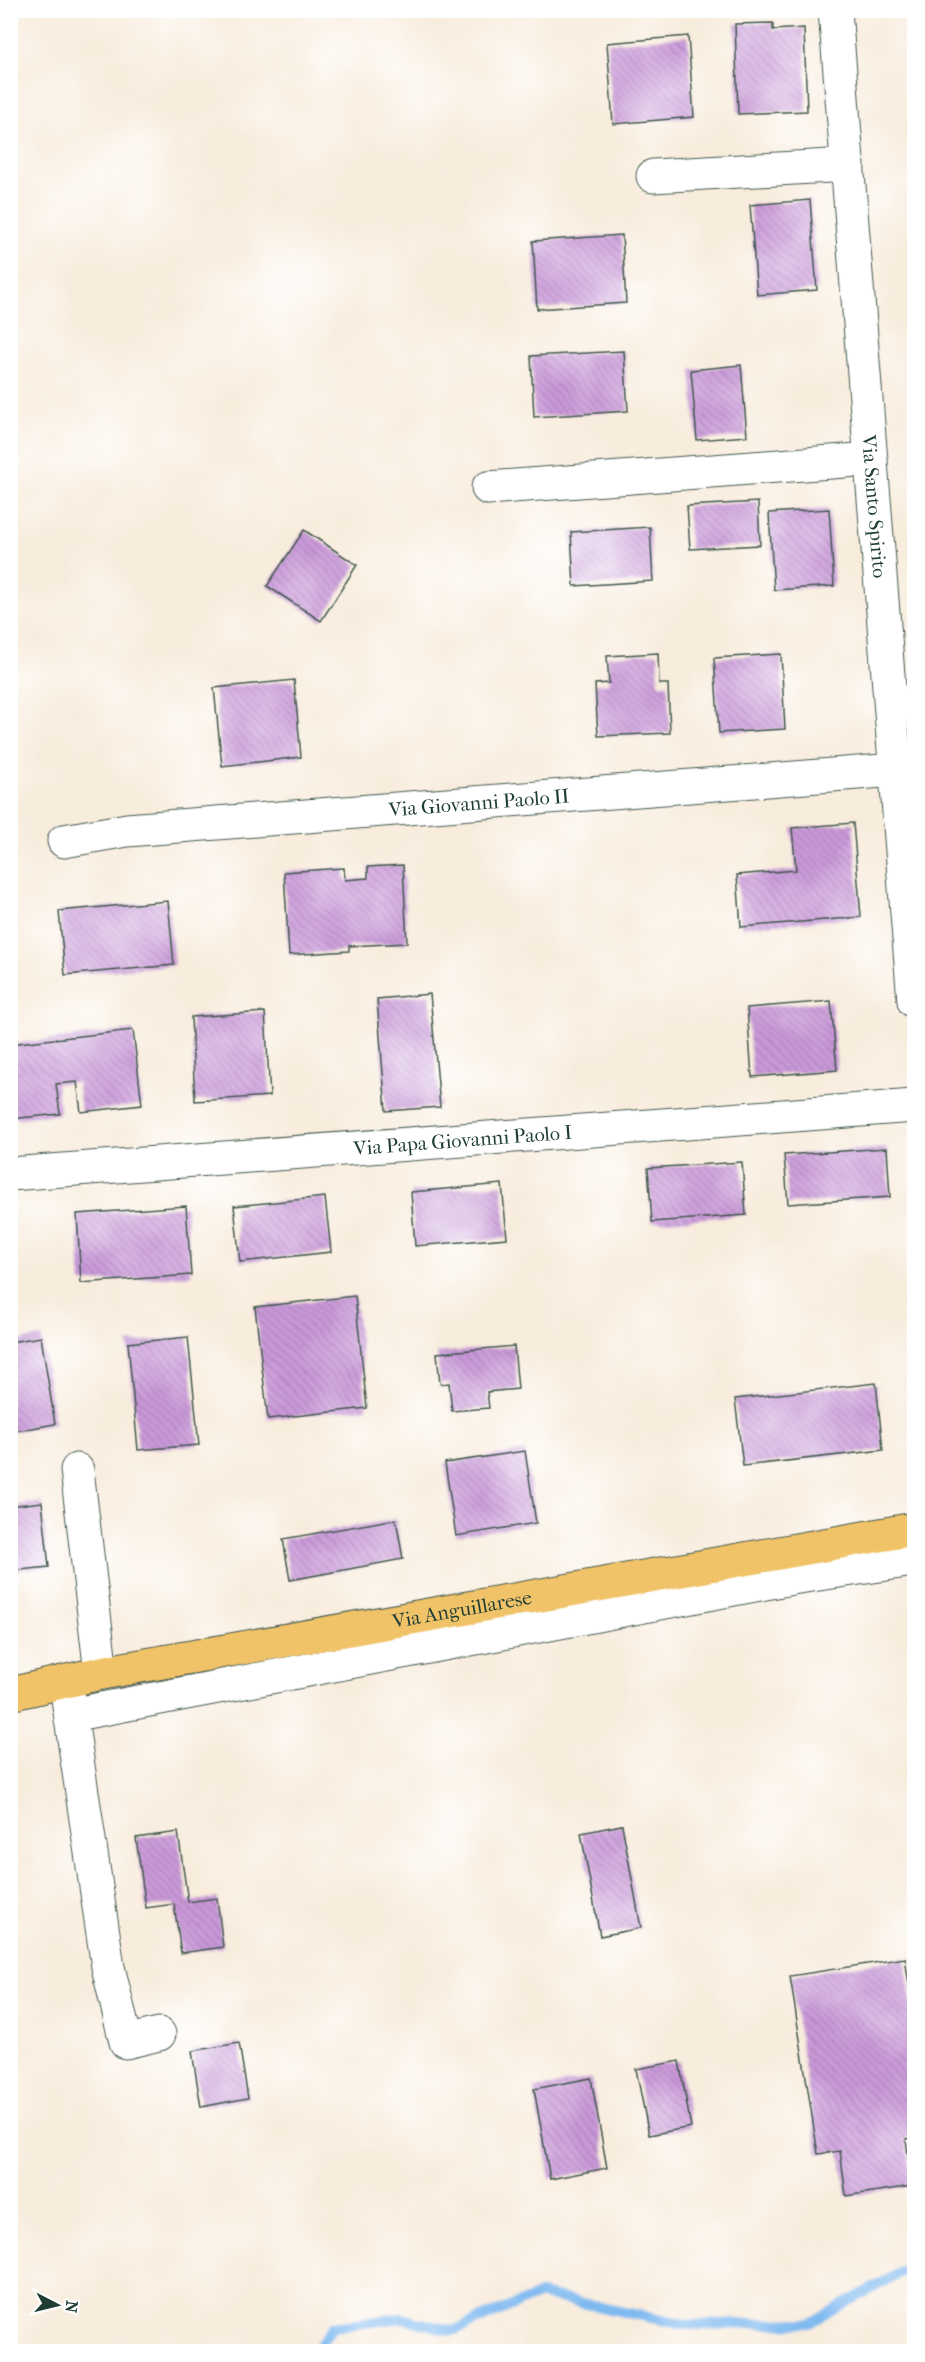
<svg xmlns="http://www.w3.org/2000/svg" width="925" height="2362" font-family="'IM FELL French Canon',serif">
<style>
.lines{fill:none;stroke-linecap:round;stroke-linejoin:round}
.stream{stroke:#7eb9f0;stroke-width:10}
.building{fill:url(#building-back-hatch)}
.minor-casing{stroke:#40574d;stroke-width:35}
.major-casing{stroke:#40574d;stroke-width:35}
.minor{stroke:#fff;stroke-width:33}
.major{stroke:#f1c369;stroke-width:33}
.labels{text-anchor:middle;stroke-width:5;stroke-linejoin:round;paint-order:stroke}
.street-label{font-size:20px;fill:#1f3d34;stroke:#fff}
</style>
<defs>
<pattern id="building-back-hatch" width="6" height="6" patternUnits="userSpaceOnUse" patternTransform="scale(1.5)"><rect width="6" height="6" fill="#cb99da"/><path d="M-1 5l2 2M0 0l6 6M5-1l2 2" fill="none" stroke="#a47eb2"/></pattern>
</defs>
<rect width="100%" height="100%" fill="#fff"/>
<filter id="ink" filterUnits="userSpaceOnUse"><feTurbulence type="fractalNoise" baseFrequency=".0167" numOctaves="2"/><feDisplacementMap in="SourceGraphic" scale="12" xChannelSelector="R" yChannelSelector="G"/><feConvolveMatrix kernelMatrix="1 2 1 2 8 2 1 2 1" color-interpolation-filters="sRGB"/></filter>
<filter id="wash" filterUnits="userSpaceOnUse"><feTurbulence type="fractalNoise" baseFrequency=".008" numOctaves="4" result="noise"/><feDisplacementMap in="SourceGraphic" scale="24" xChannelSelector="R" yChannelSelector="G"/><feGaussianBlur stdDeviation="1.35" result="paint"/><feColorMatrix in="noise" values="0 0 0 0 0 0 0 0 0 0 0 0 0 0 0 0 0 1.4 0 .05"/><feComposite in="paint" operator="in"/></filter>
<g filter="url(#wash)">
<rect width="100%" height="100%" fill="#f8ecdc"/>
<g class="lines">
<path class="stream" d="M315,2352L332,2327L402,2318L453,2331L540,2294L685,2325L810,2323L914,2265"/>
</g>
<g id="blocks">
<g class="building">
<path d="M773,23V30L804,28L807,111L738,114L735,24Z"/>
<path d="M688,36L694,117L613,124L607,43Z"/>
<path d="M810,200L817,290L757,295L750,205Z"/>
<path d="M622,235L626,303L537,309L533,241Z"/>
<path d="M624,351L628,411L534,417L531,356Z"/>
<path d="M741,365L747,436L697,440L691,370Z"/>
<path d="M758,502L760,545L690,549L687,506Z"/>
<path d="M829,509L834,586L774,590L769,513Z"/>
<path d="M650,527L653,581L574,586L571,532Z"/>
<path d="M304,530L357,565L321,621L267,586Z"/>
<path d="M658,653L659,684H668L670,733L598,736L595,684L609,683L607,656Z"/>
<path d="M781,654L785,729L719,733L714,658Z"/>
<path d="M294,680L301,757L222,766L214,688Z"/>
<path d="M853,823L861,917L741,927L737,875L796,870L792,828Z"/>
<path d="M403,865L407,943L349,946V951L289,955L284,872L344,868L345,880L368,878V867Z"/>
<path d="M168,901L174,965L65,975L59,911Z"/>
<path d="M430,994L440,1107L386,1111L377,999Z"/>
<path d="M831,1001L837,1070L752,1077L747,1008Z"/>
<path d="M265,1012L270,1096L195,1101L191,1017Z"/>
<path d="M133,1030L142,1105L81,1112L77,1082L56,1084L60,1114L10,1119V1044Z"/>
<path d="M887,1148L890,1197L788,1204L784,1155Z"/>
<path d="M742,1162L746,1215L652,1222L648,1168Z"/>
<path d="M502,1184L507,1238L415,1246L411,1192Z"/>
<path d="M325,1197L331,1252L240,1262L234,1206Z"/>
<path d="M186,1206L191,1275L81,1283L77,1214Z"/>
<path d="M355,1296L367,1408L268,1419L255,1307Z"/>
<path d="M41,1337L55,1424L10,1432V1342Z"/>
<path d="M188,1337L199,1445L138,1450L128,1343Z"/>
<path d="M514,1346L518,1389L487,1392L489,1408L452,1411L449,1383L440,1384L437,1353Z"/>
<path d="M876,1383L883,1450L743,1466L735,1399Z"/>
<path d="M525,1451L536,1523L456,1536L445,1463Z"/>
<path d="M42,1502L49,1567L10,1571V1506Z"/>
<path d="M396,1519L403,1559L290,1580L283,1539Z"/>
<path d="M622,1825L641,1928L600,1936L581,1833Z"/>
<path d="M178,1832L188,1902L217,1898L223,1947L181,1953L174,1904L146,1908L136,1838Z"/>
<path d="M905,1958L914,2018V2138L906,2139L912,2186L846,2196L840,2151L818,2154L790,1976Z"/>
<path d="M239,2043L248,2098L201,2107L192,2051Z"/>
<path d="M679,2061L691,2127L649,2135L636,2069Z"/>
<path d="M591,2078L607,2168L550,2179L534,2089Z"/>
</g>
</g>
</g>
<g filter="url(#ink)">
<use href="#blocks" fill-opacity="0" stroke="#40574d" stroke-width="1.5"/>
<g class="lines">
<defs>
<g id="minor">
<path id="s1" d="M835,10L914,1001"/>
<path d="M653,176L848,165"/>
<path d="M488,488L871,459"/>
<path id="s2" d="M64,841L127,830L896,770"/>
<path id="s3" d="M10,1174L914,1106"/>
<path d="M77,1470L101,1673"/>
<path d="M66,1685L108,1967L126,2042L159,2034"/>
<path d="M86,1712L792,1578L914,1560"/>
</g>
<g id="major">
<path id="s4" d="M10,1694L101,1673L914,1529"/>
</g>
</defs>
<use href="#minor" class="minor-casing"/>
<use href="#major" class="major-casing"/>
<use href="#minor" class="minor"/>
<use href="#major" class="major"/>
</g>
</g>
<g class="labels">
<g class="street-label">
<text dy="7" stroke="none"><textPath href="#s1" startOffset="498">Via Santo Spirito</textPath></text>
<text dy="7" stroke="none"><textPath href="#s2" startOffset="417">Via Giovanni Paolo II</textPath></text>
<text dy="7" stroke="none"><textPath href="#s3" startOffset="454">Via Papa Giovanni Paolo I</textPath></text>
<text dy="7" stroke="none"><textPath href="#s4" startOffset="460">Via Anguillarese</textPath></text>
</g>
</g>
<rect width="925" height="2362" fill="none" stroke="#fff" stroke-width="36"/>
<g transform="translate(57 2305) rotate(97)" stroke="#ffffff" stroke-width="4.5" paint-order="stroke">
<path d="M0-4.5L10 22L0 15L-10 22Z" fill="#1f3d34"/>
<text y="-9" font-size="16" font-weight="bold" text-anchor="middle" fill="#1f3d34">N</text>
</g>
</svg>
